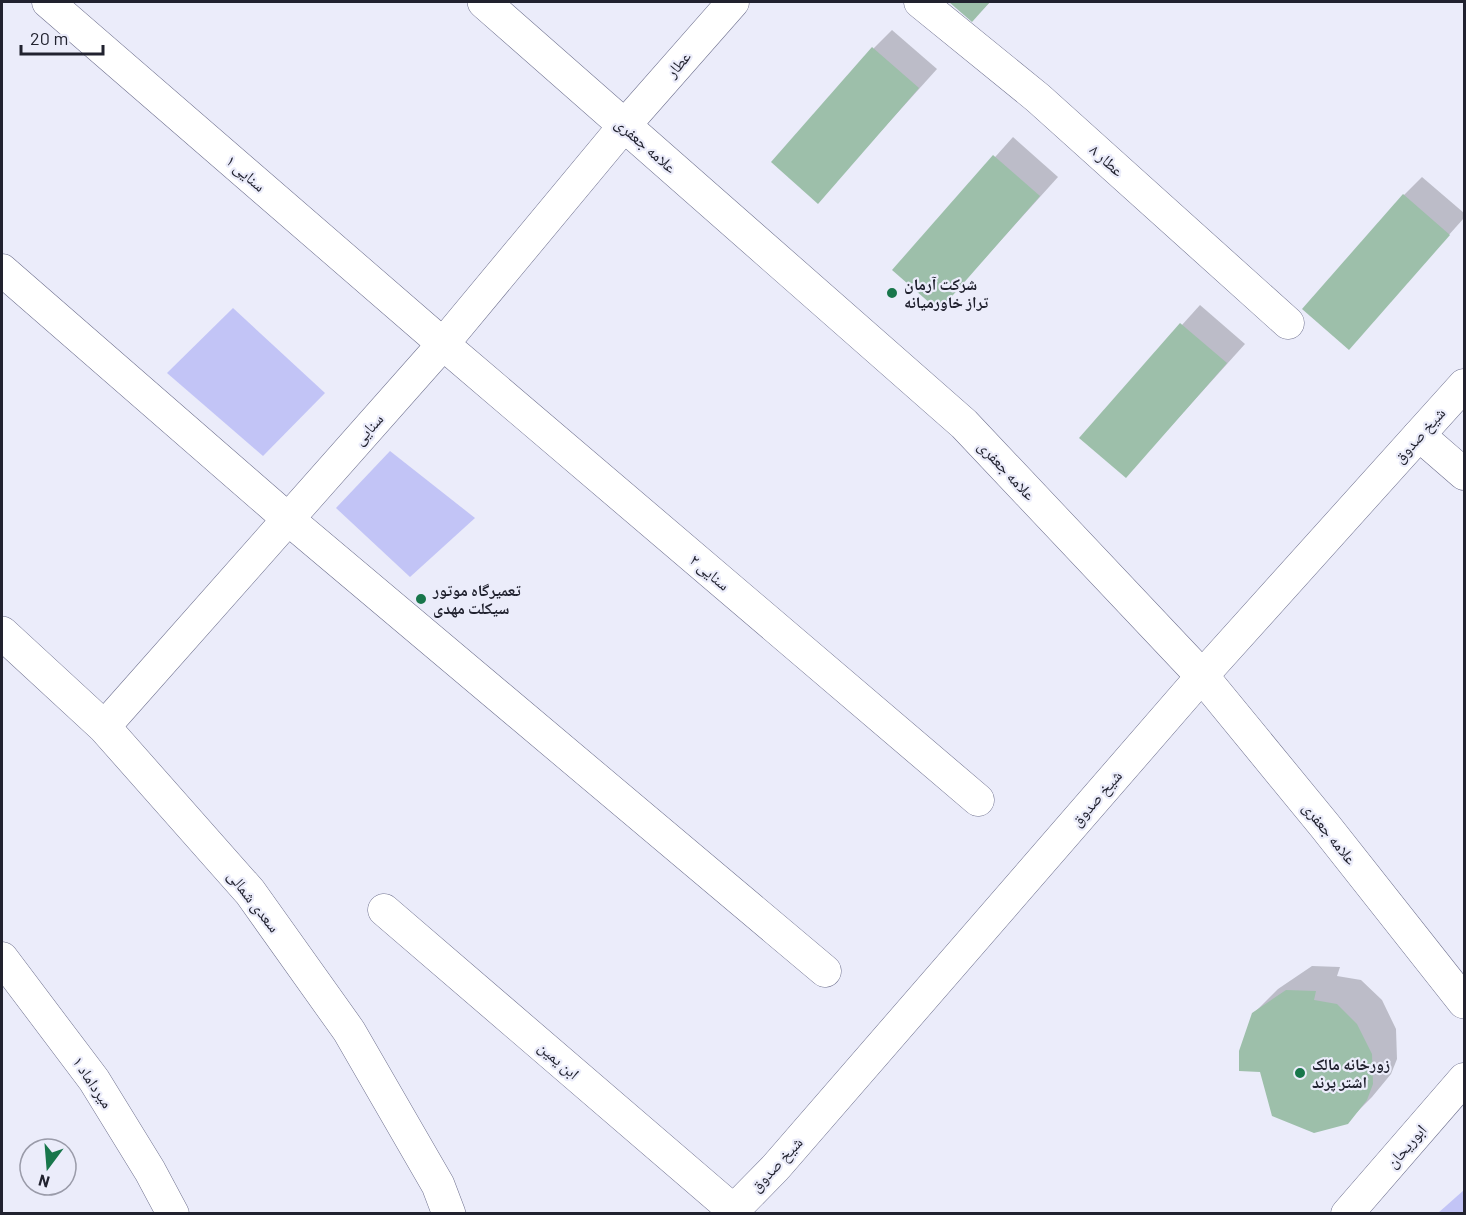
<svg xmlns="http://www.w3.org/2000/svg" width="1466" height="1215" font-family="Barlow,'Noto Naskh Arabic',sans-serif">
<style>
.green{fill:#c2c4f6}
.shadow{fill:#0003}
.building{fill:#9dbfaa}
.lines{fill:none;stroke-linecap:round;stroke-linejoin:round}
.street-casing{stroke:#6e708e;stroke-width:33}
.secondary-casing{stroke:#6e708e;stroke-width:34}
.street{stroke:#fff;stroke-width:32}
.secondary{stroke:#fff;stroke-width:33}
.poi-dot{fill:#18764b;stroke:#ebecfa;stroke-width:2}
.labels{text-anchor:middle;stroke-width:4.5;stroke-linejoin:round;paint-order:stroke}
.street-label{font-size:16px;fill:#21222f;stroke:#ebecfa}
.poi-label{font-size:16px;font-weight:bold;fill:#21222f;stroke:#ebecfa;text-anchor:start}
</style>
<rect width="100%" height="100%" fill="#ebecfa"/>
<g class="green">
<path d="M233,308L325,393L263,456L167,373Z"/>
<path d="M390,451L475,518L410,577L336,508Z"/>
<path d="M1464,1190V1213H1438Z"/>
</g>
<g class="shadow">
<path d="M951,2H990L972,20Z"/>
<path d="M892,30L937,69L818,201L874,48Z"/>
<path d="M1013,137L1058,177L939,309L894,270Z"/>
<path d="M1422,177L1464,213V218L1348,348L1404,195Z"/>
<path d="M1200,305L1245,344L1126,476L1081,437Z"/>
<path d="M1312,966L1340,967L1337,976L1361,980L1382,1000L1396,1029L1397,1059L1391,1074L1372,1097L1347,1122L1253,1014L1278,989Z"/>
</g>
<g class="building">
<path d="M949,2H990L972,22Z"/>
<path d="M872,47L919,88L818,204L771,162Z"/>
<path d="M993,155L1040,196L939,311L892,270Z"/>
<path d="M1403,194L1450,235L1349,350L1302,309Z"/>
<path d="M1180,323L1227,363L1126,478L1079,438Z"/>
<path d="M1286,990L1316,991L1314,1000L1337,1004L1357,1024L1372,1054L1373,1084L1367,1100L1348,1124L1314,1133L1272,1116L1260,1072L1239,1071V1051L1252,1013Z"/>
</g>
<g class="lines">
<defs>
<g id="street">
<path d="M48,2L443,344L978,800"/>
<path d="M920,2L1038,98L1288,323"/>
<path d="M2,270L288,519L825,971"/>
<path d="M1419,435L1464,474"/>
<path d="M104,727L443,344L624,126L733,2"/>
<path d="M384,910L733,1210"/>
<path d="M2,958L94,1080L150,1171L173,1214"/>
<path d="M730,1214L776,1167L1202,676L1464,385"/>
<path d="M1347,1214L1464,1079"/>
</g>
<g id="secondary">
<path d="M484,2L964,424L1202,676L1325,826L1464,1002"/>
<path d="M2,633L104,727L250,892L349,1031L438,1185L449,1214"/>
</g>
</defs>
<use href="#street" class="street-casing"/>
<use href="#secondary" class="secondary-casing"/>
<use href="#street" class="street"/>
<use href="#secondary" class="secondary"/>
</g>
<g class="poi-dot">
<circle cx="892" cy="293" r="6"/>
<circle cx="421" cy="599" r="6"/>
<circle cx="1300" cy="1073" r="6"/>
</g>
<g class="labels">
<g class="street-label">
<text transform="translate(678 64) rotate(-49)" y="6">عطار</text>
<text transform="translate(646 145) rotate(41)" y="6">علامه جعفری</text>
<text transform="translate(1107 160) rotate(42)" y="6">عطار ۸</text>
<text transform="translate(246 173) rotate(41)" y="6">سنایی ۱</text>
<text transform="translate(368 429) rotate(-48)" y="6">سنایی</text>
<text transform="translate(1419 435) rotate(-48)" y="6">شیخ صدوق</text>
<text transform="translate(1007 470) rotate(47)" y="6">علامه جعفری</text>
<text transform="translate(710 572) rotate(40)" y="6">سنایی ۲</text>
<text transform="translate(1096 798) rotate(-49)" y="6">شیخ صدوق</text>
<text transform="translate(1330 833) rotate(51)" y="6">علامه جعفری</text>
<text transform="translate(254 901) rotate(52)" y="6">سعدی شمالی</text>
<text transform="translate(559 1060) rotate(41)" y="6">ابن یمین</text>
<text transform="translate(93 1082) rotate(56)" y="6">میرداماد ۱</text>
<text transform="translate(1406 1146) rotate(-49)" y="6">ابوریحان</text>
<text transform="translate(776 1164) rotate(-47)" y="6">شیخ صدوق</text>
</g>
<g class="poi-label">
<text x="904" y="290">شرکت آرمان<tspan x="904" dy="18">تراز خاورمیانه</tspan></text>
<text x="433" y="596">تعمیرگاه موتور<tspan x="433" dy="18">سیکلت مهدی</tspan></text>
<text x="1312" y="1070">زورخانه مالک<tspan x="1312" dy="18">اشتر پرند</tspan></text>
</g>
</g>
<rect width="1466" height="1215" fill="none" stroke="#21222f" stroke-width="6"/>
<g transform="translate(48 1167) rotate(196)"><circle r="28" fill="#ebecfa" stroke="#9a9ba9" stroke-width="1.5"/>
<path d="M0-4.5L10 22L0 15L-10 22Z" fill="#18764b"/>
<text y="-9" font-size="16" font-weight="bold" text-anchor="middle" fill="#21222f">N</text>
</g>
<path d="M21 45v9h82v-9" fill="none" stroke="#21222f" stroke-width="3"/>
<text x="30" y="45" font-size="18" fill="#21222f" stroke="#ebecfa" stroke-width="4.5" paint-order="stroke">20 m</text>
</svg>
